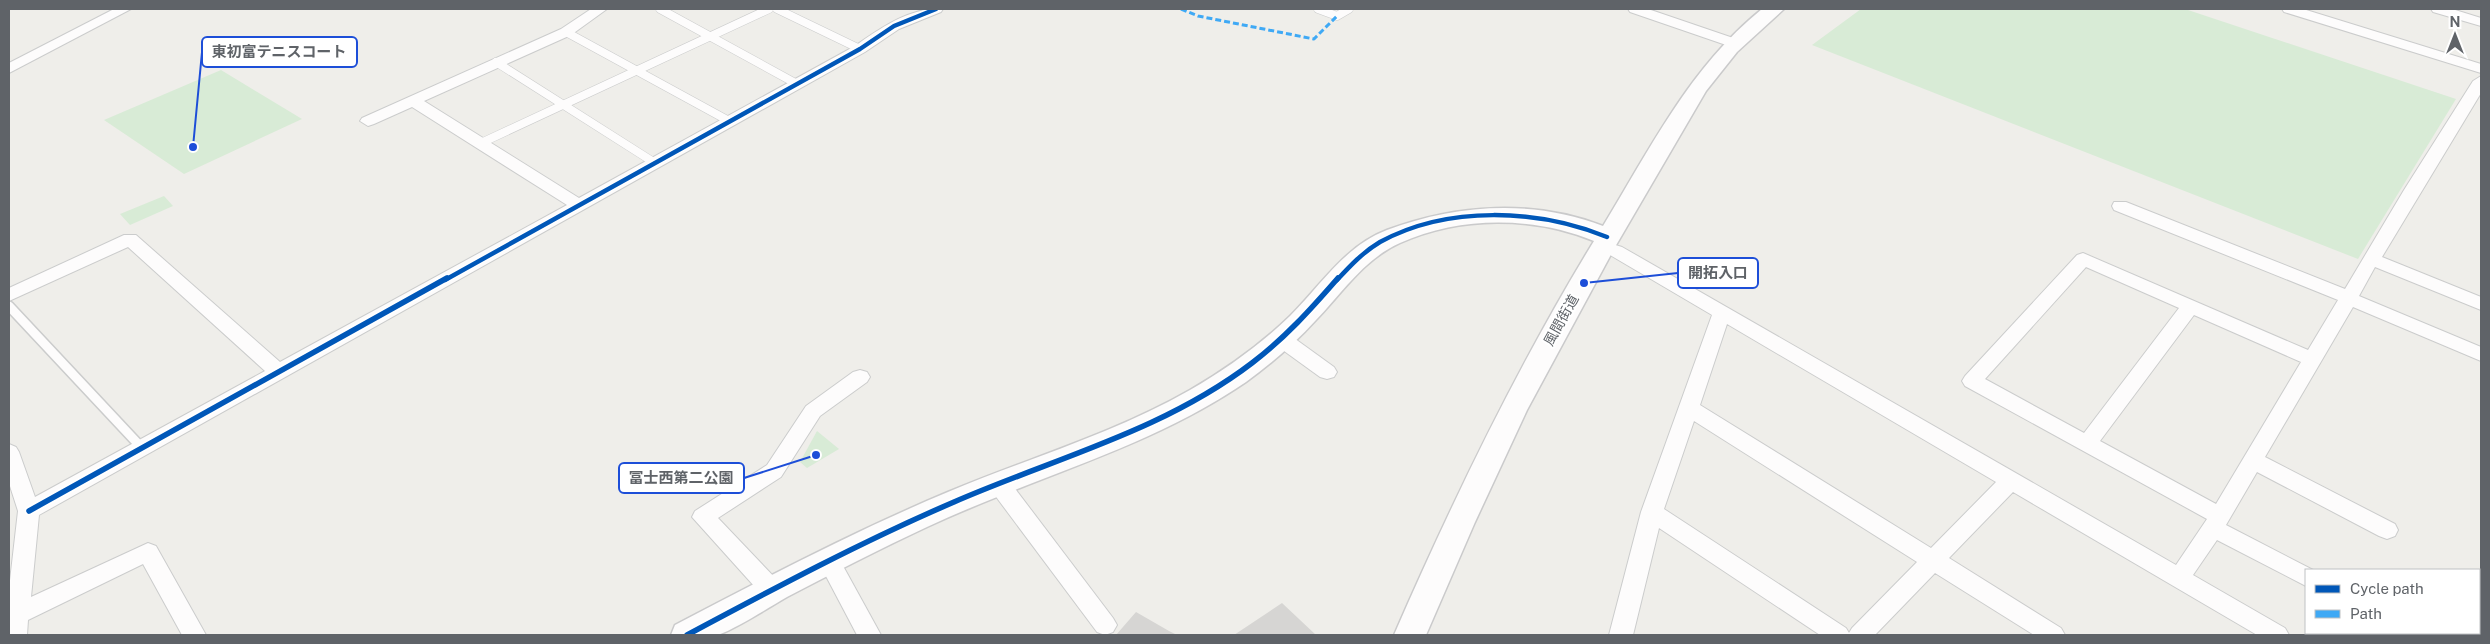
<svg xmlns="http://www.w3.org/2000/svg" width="2490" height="644" font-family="'Public Sans','Noto Sans JP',sans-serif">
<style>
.green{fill:#d8ebd6}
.building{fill:#d6d5d3}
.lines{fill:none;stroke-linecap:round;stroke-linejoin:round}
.lane-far1-casing{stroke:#cbcccc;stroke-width:9}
.lane-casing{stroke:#cbcccc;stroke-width:12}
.street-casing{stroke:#cbcccc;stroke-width:2}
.secondary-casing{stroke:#cacacb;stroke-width:3}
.lane-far1{stroke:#fdfcfc;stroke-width:8}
.lane{stroke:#fdfcfc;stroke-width:9}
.street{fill:#fdfcfc;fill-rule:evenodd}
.secondary{fill:#fdfcfc;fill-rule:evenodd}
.quiet{stroke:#3fa9f5;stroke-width:3;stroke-dasharray:6 3;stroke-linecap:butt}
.cycleway-far1-casing{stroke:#fff;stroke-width:7}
.cycleway-casing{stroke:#fff;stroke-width:9}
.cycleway-far1{stroke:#0057b8;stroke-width:4.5}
.cycleway{stroke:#0057b8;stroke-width:5.5}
.labels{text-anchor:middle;stroke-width:4.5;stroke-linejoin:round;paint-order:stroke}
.street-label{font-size:14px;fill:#5f6368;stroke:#fff}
.leader{fill:none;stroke:#1d4ed8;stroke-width:2}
.callout-dot{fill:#1d4ed8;stroke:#fff;stroke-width:2}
.callout{fill:#fff;stroke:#1d4ed8;stroke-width:2}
.callout-label{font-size:15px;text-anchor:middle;font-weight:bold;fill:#5f6368}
</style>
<rect width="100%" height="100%" fill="#efeeea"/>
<g class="green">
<path d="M1861,9H2185L2456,99L2358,259L1812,45Z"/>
<path d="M221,70L302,119L184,174L104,120Z"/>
<path d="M164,196L173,206L130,225L120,214Z"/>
<path d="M817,431L839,449L807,468L800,462Z"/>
</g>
<g class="building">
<path d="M1282,603L1316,635H1234Z"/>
<path d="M1136,612L1169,631L1177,635H1116Z"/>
</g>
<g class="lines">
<defs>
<g id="lane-far1">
<path d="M660,9L797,84"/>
<path d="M777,9L860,49"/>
<path d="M1318,9L1337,16L1349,9"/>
<path d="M566,32L729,121"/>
<path d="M496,62L655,163"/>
<path d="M481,143L769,9"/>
</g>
<path id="lane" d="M9,306L141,447"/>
<g id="street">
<path d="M114,9H131L9,73V63Z"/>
<path d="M591,9H607L571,35L424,101L579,198L855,46C881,28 910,7 943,9L941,12L899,29L865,52L39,515L31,597L148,543L156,546L206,635H182L143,564L28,620L27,635H9V589L18,511L9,483V444L16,447L19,452L35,497L265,371L128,247L9,301V288L124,235H136L280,362L567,205L412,107L374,124L368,126L360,121L362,118L561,29Z"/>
<path d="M1628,9H1648L1739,40L1741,43L1739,46H1729L1630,12Z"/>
<path d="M2282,9H2303L2481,64V73L2284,12Z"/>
<path d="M2431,9H2452L2481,18V26L2433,12Z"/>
<path d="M2481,76V93L2382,257L2481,297V310L2375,267L2359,296L2481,347V361L2353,307L2265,457L2395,524L2398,530L2395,536L2387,539L2379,536L2257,472L2226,525L2313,570H2306V586L2217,540L2193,575L2285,628L2289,635H2257L2013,492L1949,558L2061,628L2065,635H2034L1935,573L1875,635H1820L1659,528L1633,635H1609L1641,512L1712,315L1610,255L1596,251L1593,247L1596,243L1602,241L1622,247L2176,565L2207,519L1965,386L1962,381L1965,376L2077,255L2083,253L2308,350L2338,300L2114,210L2112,206L2114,202H2126L2345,289L2404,190L2473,81ZM2086,267L2179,308L2084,433L1985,379ZM2194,315L2301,362L2216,504L2100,441ZM1727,324L1996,482L1931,548L1700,405ZM1694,421L1917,562L1852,628L1849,633L1846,628L1664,509Z"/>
<path d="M1280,332L1287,333L1334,367L1337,372L1334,377L1327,379L1320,377L1273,343L1271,338L1273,333Z"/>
<path d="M860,370L867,372L870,377L867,382L820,416L781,477L718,518L780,583L783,590L780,597L772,599L764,597L692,517L695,511L767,465L806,406L853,372Z"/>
<path d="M999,476L1007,478L1113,618L1117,625L1113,632L1105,635L1097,632L991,490L988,484L991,478Z"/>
<path d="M829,552L837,555L881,635H857L818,561L821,555Z"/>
<path d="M2400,633H2428L2429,635H2401Z"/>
</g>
<path id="secondary" d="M1762,9H1784L1737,52L1706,91L1615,247L1527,410L1475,522L1426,635H1394C1453,500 1517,367 1594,241C1533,216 1460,216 1400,243C1364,259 1343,292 1316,320C1295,343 1271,364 1246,382C1148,449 1033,477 927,527C880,549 833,573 787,597C768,608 737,628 718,635C705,639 685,635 671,635L675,625C765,578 855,531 948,492C1029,458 1113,434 1190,390C1226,369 1260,345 1290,316C1321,285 1345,246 1387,230C1456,204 1534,199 1603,226C1650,149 1690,67 1762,9Z"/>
</defs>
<use href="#lane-far1" class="lane-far1-casing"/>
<use href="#lane" class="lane-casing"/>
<use href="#street" class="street-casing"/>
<use href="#secondary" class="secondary-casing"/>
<use href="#lane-far1" class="lane-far1"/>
<use href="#lane" class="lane"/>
<use href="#street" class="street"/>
<use href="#secondary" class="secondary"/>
<path class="quiet" d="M1181,9L1198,16L1314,39L1337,16"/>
<defs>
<g id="cycleway-far1">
<path d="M445,280L860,49L894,26L936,9"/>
<path d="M1337,280C1350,266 1363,252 1380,242C1448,205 1538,209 1607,237"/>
</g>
<g id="cycleway">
<path d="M29,511L447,278"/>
<path d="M687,635C775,588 863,541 954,502C1055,458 1163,431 1252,363C1285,338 1311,309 1338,278"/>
</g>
</defs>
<use href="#cycleway-far1" class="cycleway-far1-casing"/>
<use href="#cycleway" class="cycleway-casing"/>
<use href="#cycleway-far1" class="cycleway-far1"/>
<use href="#cycleway" class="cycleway"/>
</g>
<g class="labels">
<g class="street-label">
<text transform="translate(1561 320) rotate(-61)" y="5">風間街道</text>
</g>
</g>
<path class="leader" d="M193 147L202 52M1584 283L1678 273M816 455L744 478"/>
<g class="callout-dot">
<circle cx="193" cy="147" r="5"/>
<circle cx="1584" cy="283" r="5"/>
<circle cx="816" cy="455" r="5"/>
</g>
<g class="callout">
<rect x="202" y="37" width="155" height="30" rx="5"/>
<rect x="1678" y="258" width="80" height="30" rx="5"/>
<rect x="619" y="463" width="125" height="30" rx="5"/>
</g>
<g class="callout-label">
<text x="279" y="57">東初富テニスコート</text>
<text x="1718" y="278">開拓入口</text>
<text x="681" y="483">冨士西第二公園</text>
</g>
<rect width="2490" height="644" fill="none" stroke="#5f6368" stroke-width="20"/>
<rect x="2305" y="569" width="175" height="65" fill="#ffffff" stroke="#bfc1c3"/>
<rect x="2315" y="585" width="25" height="8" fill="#0057b8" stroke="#bfc1c3"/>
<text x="2350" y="594" font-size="15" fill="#5f6368">Cycle path</text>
<rect x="2315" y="610" width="25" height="8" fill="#3fa9f5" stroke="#bfc1c3"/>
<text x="2350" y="619" font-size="15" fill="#5f6368">Path</text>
<g transform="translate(2455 35)" stroke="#ffffff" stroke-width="4" paint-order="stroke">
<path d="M0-4L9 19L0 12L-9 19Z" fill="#5f6368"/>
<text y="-8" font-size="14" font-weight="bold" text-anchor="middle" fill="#5f6368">N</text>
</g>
</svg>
